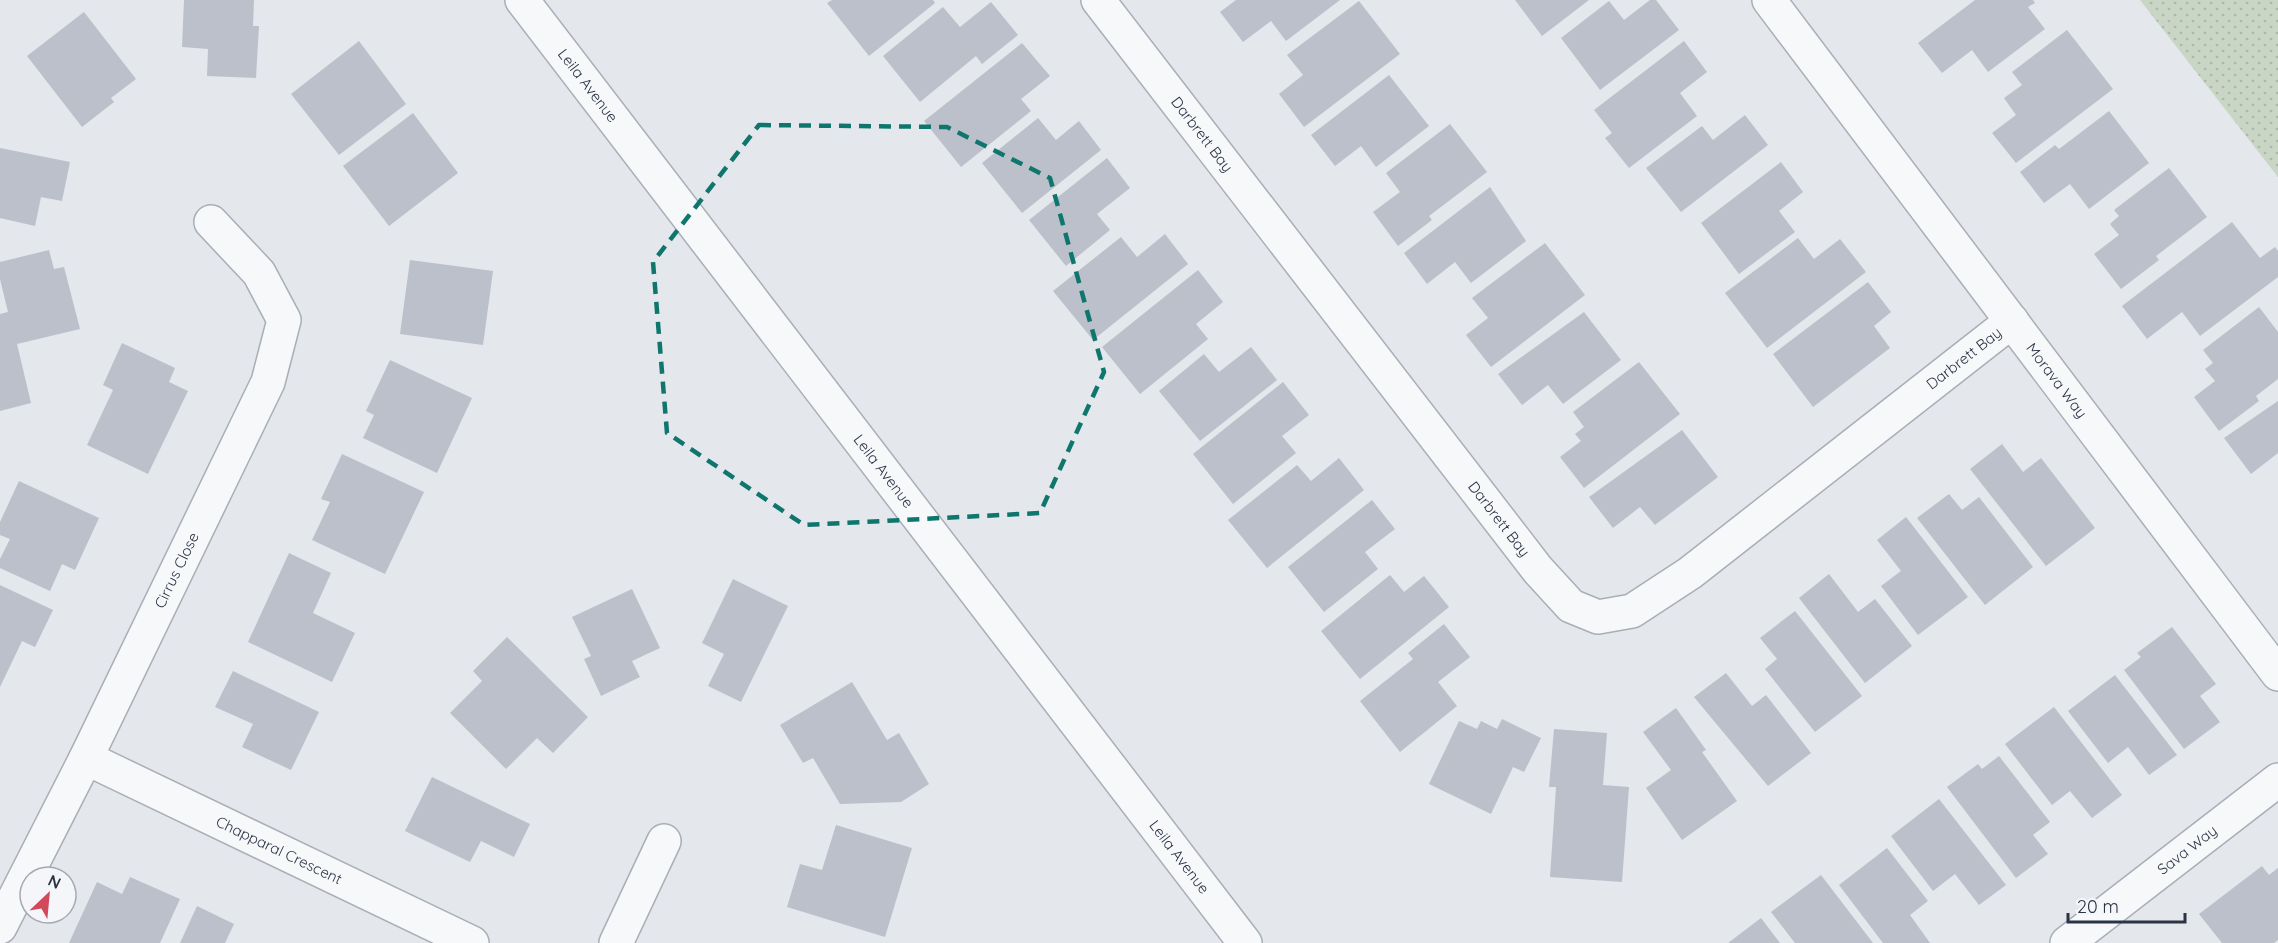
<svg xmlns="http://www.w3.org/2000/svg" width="2278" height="943" font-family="Quicksand,sans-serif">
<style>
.grass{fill:url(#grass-dots)}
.building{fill:#bbc0ca}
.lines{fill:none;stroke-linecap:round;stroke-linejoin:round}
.minor-casing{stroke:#a9aeb7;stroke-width:36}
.tertiary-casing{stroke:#a9aeb7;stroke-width:36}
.minor{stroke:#f7f8fa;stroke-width:33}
.tertiary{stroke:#f7f8fa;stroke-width:33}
.marked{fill:none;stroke:#0f766e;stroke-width:4.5;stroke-dasharray:12 8;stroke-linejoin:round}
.labels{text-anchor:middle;stroke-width:5;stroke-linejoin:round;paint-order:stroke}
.street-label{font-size:15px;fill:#2b3445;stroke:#f4f6f9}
</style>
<defs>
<pattern id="grass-dots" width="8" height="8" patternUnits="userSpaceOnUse" patternTransform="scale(1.5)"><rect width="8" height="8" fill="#c9d6c5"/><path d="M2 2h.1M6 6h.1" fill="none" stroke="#adb8ab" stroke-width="1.8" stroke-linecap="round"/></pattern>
</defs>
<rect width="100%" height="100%" fill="#e4e7ec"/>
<path class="grass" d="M2140,0H2278V177Z"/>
<g class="building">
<path d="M184,0H254L253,26H259L256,78L207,76L208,49L182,47Z"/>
<path d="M832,0H933L935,3L869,56L827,3Z"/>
<path d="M1236,0H1340L1286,41L1271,21L1243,42L1220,12Z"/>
<path d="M1515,0H1589L1542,36Z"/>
<path d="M1650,0H1656L1679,30L1600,90L1561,38L1609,1L1624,20Z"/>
<path d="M1975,0H2033L2035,3L2028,7L2045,29L1988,72L1972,50L1942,73L1918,43Z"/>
<path d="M1359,1L1400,54L1304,127L1279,94L1303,75L1287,55Z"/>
<path d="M991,2L1018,35L982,64L976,56L920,102L883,56L943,7L960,27Z"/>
<path d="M84,12L136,79L111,98L114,102L82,127L27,56Z"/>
<path d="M2067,30L2113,89L2016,163L1992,133L2016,115L2004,98L2022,85L2012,72Z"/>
<path d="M359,41L406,104L339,155L291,94Z"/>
<path d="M1684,41L1707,72L1680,93L1697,116L1629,168L1605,138L1612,133L1594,110Z"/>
<path d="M1022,43L1050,76L1021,99L1031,111L961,167L924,121Z"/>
<path d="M1389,75L1429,126L1376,167L1361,146L1335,166L1311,135Z"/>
<path d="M2109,111L2149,163L2089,209L2070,184L2044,203L2020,172L2055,145L2059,149Z"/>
<path d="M413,113L458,173L389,226L343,166Z"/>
<path d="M1745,115L1768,145L1681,212L1646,168L1702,126L1713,140Z"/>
<path d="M1038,118L1056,140L1079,121L1101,150L1022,213L982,163Z"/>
<path d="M1450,124L1487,172L1429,216L1432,220L1398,246L1373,212L1400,192L1386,173Z"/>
<path d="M0,148L70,162L62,201L41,197L35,226L0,218Z"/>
<path d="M1107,158L1130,188L1097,214L1110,230L1066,266L1029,220Z"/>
<path d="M1781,162L1803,192L1779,211L1795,232L1739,274L1701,223Z"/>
<path d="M2169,168L2207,217L2156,256L2159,260L2121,289L2094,254L2119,235L2110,224L2119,216L2114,210Z"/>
<path d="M1490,187L1526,241L1471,283L1455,262L1427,284L1404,253Z"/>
<path d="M2232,222L2260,258L2275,247L2278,251V277L2200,336L2182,312L2147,339L2122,306Z"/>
<path d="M1165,234L1188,264L1093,340L1053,291L1121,237L1137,257Z"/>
<path d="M1798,238L1814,259L1840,239L1866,272L1767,348L1725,293Z"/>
<path d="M1545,243L1585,295L1491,367L1466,335L1488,318L1472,298Z"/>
<path d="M49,250L54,269L64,267L80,329L17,344L31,403L0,411V314L8,312L0,279V262Z"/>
<path d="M410,260L493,271L483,345L400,334Z"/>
<path d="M1198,270L1223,302L1196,324L1208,339L1140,394L1102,347Z"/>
<path d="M1868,282L1891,312L1874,326L1890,348L1813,407L1773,354Z"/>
<path d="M2259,307L2278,332V379L2256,396L2259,401L2219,431L2194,397L2215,381L2205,369L2213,363L2203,350Z"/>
<path d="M1584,312L1621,360L1563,404L1548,385L1522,405L1498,374Z"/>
<path d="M122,343L175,368L169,382L188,391L148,474L87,445L113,390L103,385Z"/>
<path d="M1251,347L1277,380L1200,441L1159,391L1204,354L1219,372Z"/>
<path d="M390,360L472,398L437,473L363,438L374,415L366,411Z"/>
<path d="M1639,362L1680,414L1584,488L1560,457L1581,441L1575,434L1584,427L1573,412Z"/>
<path d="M1283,382L1309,415L1282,436L1296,453L1233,504L1193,454Z"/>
<path d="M2278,401V453L2251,474L2224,438Z"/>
<path d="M1682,430L1718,477L1655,525L1640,507L1613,528L1589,497Z"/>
<path d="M2002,444L2023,472L2041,458L2095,528L2046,566L1970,469Z"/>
<path d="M342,454L424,492L385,574L312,540L330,502L321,499Z"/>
<path d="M1339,458L1364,490L1267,568L1228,520L1297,465L1311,481Z"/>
<path d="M19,481L99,518L75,570L62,564L50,591L0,568V559L10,539L0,535V522Z"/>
<path d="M1949,494L1962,510L1979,497L2033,567L1985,605L1917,518Z"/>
<path d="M1372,500L1395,529L1365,552L1378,569L1324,612L1288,567Z"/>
<path d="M1906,517L1968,597L1918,635L1881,586L1901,571L1877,540Z"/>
<path d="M289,553L331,573L313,613L355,633L332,682L248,642Z"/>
<path d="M1829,574L1858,612L1875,599L1912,646L1865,683L1799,598Z"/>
<path d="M1390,575L1404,592L1424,576L1449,607L1360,679L1321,631Z"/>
<path d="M733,579L788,606L741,702L708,686L724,654L702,643Z"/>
<path d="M0,585L53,610L35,647L22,641L0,687Z"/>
<path d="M632,589L660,648L632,661L640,677L601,696L584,659L591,656L572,617Z"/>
<path d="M1795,611L1862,696L1815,732L1765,669L1777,659L1760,638Z"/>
<path d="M1444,624L1470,657L1438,682L1457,706L1400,752L1360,701L1413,659L1408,653Z"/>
<path d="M2172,627L2216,684L2200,696L2220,722L2184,749L2124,670L2141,657L2137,653Z"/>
<path d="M507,637L588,717L553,753L537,738L506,769L450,713L482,681L473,671Z"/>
<path d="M233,671L319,712L291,770L242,747L253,724L215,707Z"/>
<path d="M1726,673L1752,706L1766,695L1811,753L1768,786L1694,697Z"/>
<path d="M2115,675L2177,755L2149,775L2128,747L2108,763L2068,711Z"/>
<path d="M852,682L887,740L899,733L929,784L901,802L840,804L813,758L803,763L780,725Z"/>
<path d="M2054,707L2122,795L2092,818L2070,791L2052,805L2005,744Z"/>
<path d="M1676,708L1706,750L1702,752L1737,801L1682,840L1646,788L1671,770L1643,732Z"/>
<path d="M1502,719L1541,738L1524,772L1513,767L1491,814L1429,784L1459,721L1477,729L1481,721L1497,729Z"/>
<path d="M1554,729L1607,733L1603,785L1629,787L1622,882L1550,877L1556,787H1549Z"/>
<path d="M1999,756L2050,822L2033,835L2048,854L2016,878L1947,787L1978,764L1982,769Z"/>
<path d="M432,777L530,824L514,857L481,841L470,862L405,831Z"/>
<path d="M1939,799L2006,885L1979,905L1955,874L1933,891L1891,836Z"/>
<path d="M836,825L912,848L885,937L787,907L800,864L822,870Z"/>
<path d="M1887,848L1928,901L1910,915L1930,943H1883L1839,885Z"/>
<path d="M2262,866L2269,875L2278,868V940L2274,943H2222L2199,914Z"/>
<path d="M1821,875L1873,943H1795L1771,912Z"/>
<path d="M130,877L180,899L160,943H69L97,882L122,894Z"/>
<path d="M197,906L234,924L225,943H180Z"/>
<path d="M1761,918L1780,943H1728Z"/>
</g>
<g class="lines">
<defs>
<g id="minor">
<path id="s1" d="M1098,0L1538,570L1571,606L1598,617L1632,611L1690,573L2012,321"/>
<path id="s2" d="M1769,0L2278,674"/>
<path id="s3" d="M86,758L472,943"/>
<path id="s4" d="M0,927L86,758L268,382L284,320L259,273L211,222"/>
<path d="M616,943L664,841"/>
<path id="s5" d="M2067,943L2278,780"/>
</g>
<g id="tertiary">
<path id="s6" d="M522,0L1245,943"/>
</g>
</defs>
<use href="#minor" class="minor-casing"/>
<use href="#tertiary" class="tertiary-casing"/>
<use href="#minor" class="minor"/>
<use href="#tertiary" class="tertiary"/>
</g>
<path class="marked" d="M759,125L947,127L1050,178L1104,372L1040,513L804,525L667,433L653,262Z"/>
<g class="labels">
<g class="street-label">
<text dy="5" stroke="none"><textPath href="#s6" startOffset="108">Leila Avenue</textPath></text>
<text dy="5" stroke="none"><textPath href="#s1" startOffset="170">Darbrett Bay</textPath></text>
<text dy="5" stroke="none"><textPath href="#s1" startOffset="1250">Darbrett Bay</textPath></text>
<text dy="5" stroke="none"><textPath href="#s2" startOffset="477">Morava Way</textPath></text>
<text dy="5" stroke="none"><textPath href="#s6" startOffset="594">Leila Avenue</textPath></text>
<text dy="5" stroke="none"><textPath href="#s1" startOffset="656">Darbrett Bay</textPath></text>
<text dy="5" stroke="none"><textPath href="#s4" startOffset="398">Cirrus Close</textPath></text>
<text dy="5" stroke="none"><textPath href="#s5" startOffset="152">Sava Way</textPath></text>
<text dy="5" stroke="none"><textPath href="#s3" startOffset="214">Chapparal Crescent</textPath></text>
<text dy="5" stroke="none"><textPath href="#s6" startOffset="1080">Leila Avenue</textPath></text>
</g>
</g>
<g transform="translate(48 895) rotate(26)"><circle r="28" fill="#f4f6f9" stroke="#a4a8b1" stroke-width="1.5"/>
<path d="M0-4.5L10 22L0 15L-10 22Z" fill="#d1495b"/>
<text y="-9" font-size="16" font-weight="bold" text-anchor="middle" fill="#2b3445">N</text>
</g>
<path d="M2068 913v9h117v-9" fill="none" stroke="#2b3445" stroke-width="3"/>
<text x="2077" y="913" font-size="18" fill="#2b3445" stroke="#f4f6f9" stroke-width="4.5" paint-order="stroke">20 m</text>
</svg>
